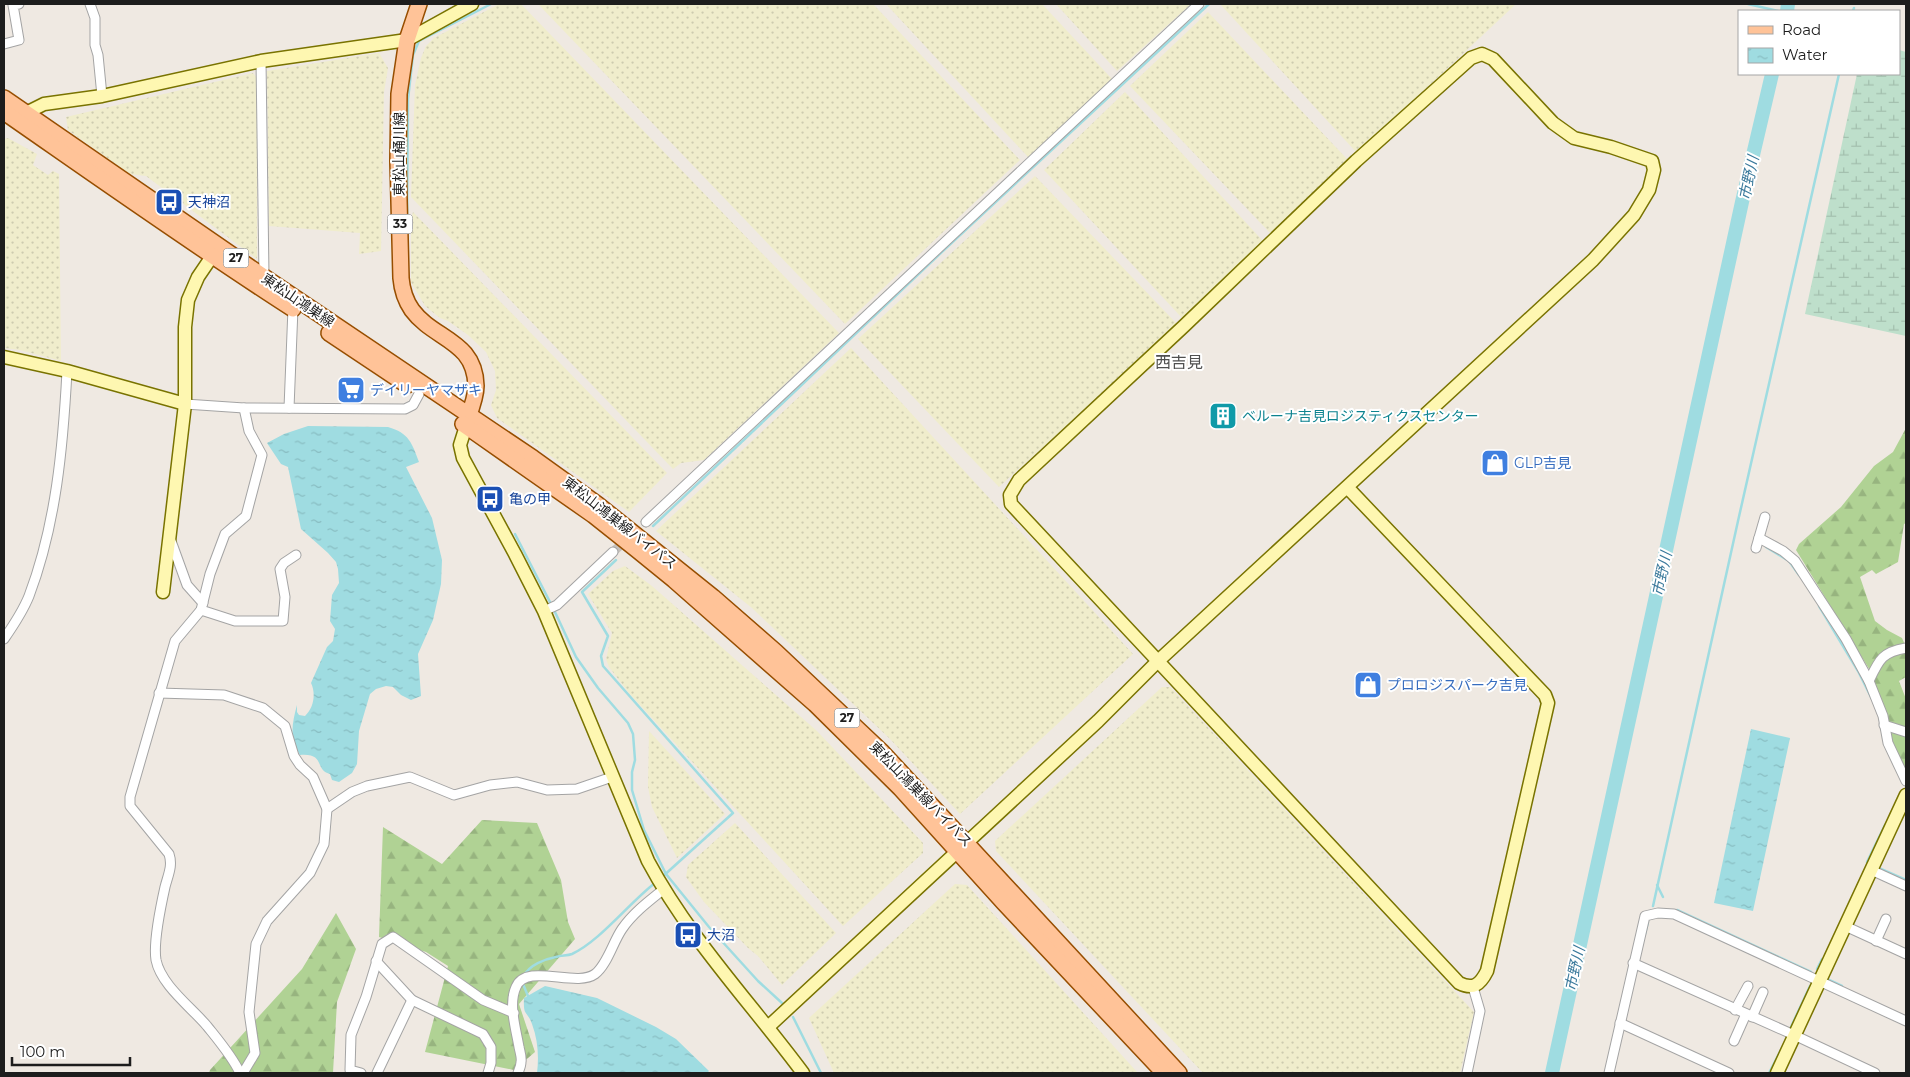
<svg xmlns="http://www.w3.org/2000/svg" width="1910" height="1077" font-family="Montserrat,'Noto Sans JP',sans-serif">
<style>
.farmland{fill:url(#farmland-dots)}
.forest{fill:url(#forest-firs)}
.wetland{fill:url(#wetland-marsh)}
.water{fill:url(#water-ripples)}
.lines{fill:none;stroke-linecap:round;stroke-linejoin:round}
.stream{stroke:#9fdce1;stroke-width:2.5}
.river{stroke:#9fdce1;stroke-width:14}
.street-tunnel{stroke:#c5c0bb;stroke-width:9;stroke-dasharray:9 4.5;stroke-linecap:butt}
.street-casing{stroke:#a4a4a4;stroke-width:11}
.secondary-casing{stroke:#797300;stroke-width:15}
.primary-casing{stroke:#974e00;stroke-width:18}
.street{stroke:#fff;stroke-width:9}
.secondary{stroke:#fef7b1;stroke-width:12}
.primary{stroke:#ffc398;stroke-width:15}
.labels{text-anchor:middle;stroke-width:4;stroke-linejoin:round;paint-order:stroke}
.shield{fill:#fff;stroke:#616161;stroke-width:1}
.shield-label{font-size:12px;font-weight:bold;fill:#1d1d1d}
.street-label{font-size:14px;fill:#1d1d1d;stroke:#fff}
.transit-label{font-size:14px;fill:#164399;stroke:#fff;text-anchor:start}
.shop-label{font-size:14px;fill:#366cbe;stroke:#fff;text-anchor:start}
.culture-label{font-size:14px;fill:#0d838f;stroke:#fff;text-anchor:start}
.water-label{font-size:15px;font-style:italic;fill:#3b7a9c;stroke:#fff}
.quarter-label{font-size:16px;fill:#505050;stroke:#fff}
</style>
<defs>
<pattern id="farmland-dots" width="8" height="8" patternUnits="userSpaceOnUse" patternTransform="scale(1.25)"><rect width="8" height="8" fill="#f0edcc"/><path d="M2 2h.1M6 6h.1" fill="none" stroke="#cdcbaf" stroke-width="1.8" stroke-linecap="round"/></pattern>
<pattern id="forest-firs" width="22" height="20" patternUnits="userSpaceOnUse" patternTransform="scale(1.25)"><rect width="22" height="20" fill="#b0d294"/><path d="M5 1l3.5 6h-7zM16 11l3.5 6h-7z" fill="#97b47f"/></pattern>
<pattern id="wetland-marsh" width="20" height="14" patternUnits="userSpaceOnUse" patternTransform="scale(1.25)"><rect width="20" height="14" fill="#bedfcb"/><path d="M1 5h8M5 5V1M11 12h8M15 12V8" fill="none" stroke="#a3bfae"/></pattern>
<pattern id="water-ripples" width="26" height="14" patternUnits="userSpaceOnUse" patternTransform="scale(1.25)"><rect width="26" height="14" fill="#9fdce1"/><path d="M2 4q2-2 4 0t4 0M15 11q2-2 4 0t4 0" fill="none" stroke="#88bcc1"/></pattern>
</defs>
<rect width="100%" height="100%" fill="#efe9e2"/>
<g class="farmland">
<path d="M499,4H521L839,333L704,460L681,463L673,469L411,197L415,85L421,58L426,46L434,38Z"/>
<path d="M538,4H873L1020,160L845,324Z"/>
<path d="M886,4H1042L1112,79L1028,157Z"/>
<path d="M1056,4H1191L1117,71Z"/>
<path d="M1220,4H1516L1357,153Z"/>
<path d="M1208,12L1347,159L1271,234L1130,86Z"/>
<path d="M379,53L388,68L384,92L381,251L359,254L360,233L269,226L267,71Z"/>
<path d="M253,73L257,78V259L146,176L130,174L68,130L66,117Z"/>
<path d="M1125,92L1263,241L1183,319L1044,170Z"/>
<path d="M8,138L37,154L33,165L48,175L53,171L59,174L61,361L20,350L4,348V139Z"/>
<path d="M1035,176L1178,325L999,487L858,339Z"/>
<path d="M413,212L667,473L629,512L497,418L491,405L496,390L495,371L486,352L468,335L448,321L440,318L425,306L411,282V221Z"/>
<path d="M851,348L1133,654L960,814L890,739L752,608L656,531Z"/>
<path d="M625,566L652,586L817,731L923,843V853L843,926L629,693L609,667L606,659L612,633L588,594L613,571Z"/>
<path d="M1162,687H1170L1474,1012L1460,1073H1203L996,851L995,841Z"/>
<path d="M649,731L725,814L677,858L652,807L648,787Z"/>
<path d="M735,823L836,933L782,985L758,956L748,948L704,902L686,877L688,865Z"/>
<path d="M955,884L967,885L1138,1073H834L809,1018Z"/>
</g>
<g class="forest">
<path d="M1906,428V523L1904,524L1898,562L1876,574L1872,570L1860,577L1875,621L1887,630L1902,638L1906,647V677L1899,681L1906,699V773L1891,742L1890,724L1871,672L1796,550L1799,544L1841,507L1874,466L1893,452Z"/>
<path d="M482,820L537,823L561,880L568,922L575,939L519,1004L535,1052L514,1070L425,1052L448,966L426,952L379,937L383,827L442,864Z"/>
<path d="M336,913L356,949L337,1002L333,1073H209L210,1070L302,969Z"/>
</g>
<path class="wetland" d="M1899,50L1906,52V336L1805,314L1857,74H1899Z"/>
<g class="water">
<path d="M308,426L388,427C409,433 412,443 419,462L406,467L432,518L442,560L441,584L433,620L418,654L421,696L411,700L401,695L393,687L386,686L376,689L370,694L359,731L357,764L352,773L339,782L332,780L330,774C314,770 326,753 300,755C289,737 292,724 297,705V712L299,715L305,716C314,708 316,693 311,683L327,647L333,641L335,629L330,621L332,595L339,583L338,569L336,562L328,553L301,529L288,467L281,464L267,443L284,434Z"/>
<path d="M1751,729L1790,738L1753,911L1714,903Z"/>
<path d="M545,986L597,998L656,1027L676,1039L709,1071L707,1073H537C539,1057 538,1040 532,1024C527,1010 523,1017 524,998Z"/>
</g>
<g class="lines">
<g class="stream">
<path d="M1748,4L1778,11"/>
<path d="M1853,11L1854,8"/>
<path d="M407,222L408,99L413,55L419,41L491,4"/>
<path d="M653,526L945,249L1209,4"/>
<path d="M515,534L550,602"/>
<path d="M1766,547L1789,561L1799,575"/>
<path d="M616,560L582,592L608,636L601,656L603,666L733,813L661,878"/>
<path d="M1819,606L1858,671L1872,699"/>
<path d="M555,612L576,657L598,688L628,723L633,734L635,760L632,772V790L644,830L666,874L709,927L758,981L782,1003"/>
<path d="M1867,862L1885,825"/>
<path d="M1881,869L1906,880"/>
<path d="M1657,885L1663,897"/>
<path d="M1653,906L1738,521L1839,74"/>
<path d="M1677,910L1811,972"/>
<path d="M1645,934L1648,922"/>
<path d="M1817,969L1822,959"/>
<path d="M524,976C529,965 545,959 556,957C561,955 567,956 572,954C600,941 629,903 655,883"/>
<path d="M1827,979L1842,986"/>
<path d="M523,984L528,996"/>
<path d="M793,1017L821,1073"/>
<path d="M1791,1027L1810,986"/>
<path d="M1769,1073L1782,1048"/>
</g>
<g class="river">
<path d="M1787,11L1788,4"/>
<path d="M1552,1073L1742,202L1772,74"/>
</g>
<path class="street-tunnel" d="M613,552L646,522"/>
<defs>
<g id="street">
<path d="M90,4L95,18V45L98,55L102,96"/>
<path d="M4,44L19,40L13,5L19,4"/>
<path d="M261,61L264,277"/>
<path d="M185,404L244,408L405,409L413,405L419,394"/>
<path d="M289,408L293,308"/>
<path d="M646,522L1199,4"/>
<path d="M1759,538L1783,551L1795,561L1846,639L1869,681L1883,716L1888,743L1906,781"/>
<path d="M171,541L187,585L203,603"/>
<path d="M1756,548L1765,517"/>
<path d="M201,610L235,621H283L285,597L280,569L284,563L296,555"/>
<path d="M544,611L557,605L613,552"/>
<path d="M4,639C13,626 23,611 29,596C56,525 63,447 67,371"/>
<path d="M1869,681C1879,660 1882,652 1906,648"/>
<path d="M159,693L224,695L263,708L285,726L294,756L300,765L313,777L327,809L324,844L310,873L267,921L256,944L249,1012L255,1053L243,1073"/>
<path d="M1884,725L1906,732"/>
<path d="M327,809L352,792L367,786L410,777L454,795L490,785L517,782L547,790L577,789L612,777"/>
<path d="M1871,870L1906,886"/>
<path d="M1845,926L1906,954"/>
<path d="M1876,941L1886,919"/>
<path d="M376,961L412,1000L483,1034L491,1047V1063L488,1073"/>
<path d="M1633,963L1794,1035L1875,1073"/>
<path d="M1735,1010L1748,986"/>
<path d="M1752,1017L1763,992"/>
<path d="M1620,1023L1729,1073"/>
<path d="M1734,1041L1746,1014"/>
<path d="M240,1073C232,1056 219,1041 207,1026C191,1007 161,985 156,960C153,942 161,905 165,887C168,875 173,866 169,854L130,806V797L175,641L201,610L210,574L225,534L246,516L262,455L249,431L244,408"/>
<path d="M361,1073L350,1070L351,1035L366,997L382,944L393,937L483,1000L514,1013"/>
<path d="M377,1073L412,1000"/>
<path d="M518,1073C519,1070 521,1066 521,1062C522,1058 520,1052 519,1047C516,1029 508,1004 516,987C526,962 576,988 595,974C607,965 613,942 622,929C633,913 649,901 664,889"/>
<path d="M1467,1073L1480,1011L1473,987"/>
<path d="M1609,1073L1645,916L1658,913L1674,914L1906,1021"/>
</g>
<g id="secondary">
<path d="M18,117L44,104L102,96L261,61L407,40L472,4"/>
<path d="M4,357L67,371L185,404"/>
<path d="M466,426L460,445L463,458L515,554L544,611L648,861C689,938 751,1003 803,1073"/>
<path d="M163,592L185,404V327L188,300L198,277L217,249"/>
<path d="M768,1027L1098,721L1157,662L1593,260L1634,215L1649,190L1654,170L1652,161L1611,147L1574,138L1553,123L1493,59L1482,54L1471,58L1356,161L1184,326L1019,480L1010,495L1011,504L1459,983C1473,990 1480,985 1487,971L1548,703L1545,695L1347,487"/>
<path d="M1777,1073L1906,795"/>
</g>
<g id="primary">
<path d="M419,4L407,40L399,94L398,161L401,278C402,290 405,300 412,310C434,340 475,340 476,386C476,398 470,412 466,423"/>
<path d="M4,98L264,277L533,458L597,504L713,597L776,652L882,752L1179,1073"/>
<path d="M4,112C99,178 195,246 293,309"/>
<path d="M329,333L407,385"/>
<path d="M463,424L593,515L637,550L674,580L815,704L900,788L1004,903L1164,1073"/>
</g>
</defs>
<use href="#street" class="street-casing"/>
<use href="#secondary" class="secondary-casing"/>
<use href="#primary" class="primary-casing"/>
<use href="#street" class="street"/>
<use href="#secondary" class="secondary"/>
<use href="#primary" class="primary"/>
</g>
<defs>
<symbol id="bus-square" viewBox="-11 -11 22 22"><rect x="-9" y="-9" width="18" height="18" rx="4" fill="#1a4fb4" stroke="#fff"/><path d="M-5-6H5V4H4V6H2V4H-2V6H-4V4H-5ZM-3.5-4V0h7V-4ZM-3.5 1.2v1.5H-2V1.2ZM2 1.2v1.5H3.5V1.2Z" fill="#fff"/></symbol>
<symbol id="supermarket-square" viewBox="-11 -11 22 22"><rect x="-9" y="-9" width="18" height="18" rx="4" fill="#3f7fe0" stroke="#fff"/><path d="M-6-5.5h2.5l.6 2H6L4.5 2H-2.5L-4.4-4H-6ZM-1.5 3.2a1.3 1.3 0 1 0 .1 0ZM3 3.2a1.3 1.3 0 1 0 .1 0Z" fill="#fff"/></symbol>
<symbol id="building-square" viewBox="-11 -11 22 22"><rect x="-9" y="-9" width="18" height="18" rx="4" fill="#0f9aa8" stroke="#fff"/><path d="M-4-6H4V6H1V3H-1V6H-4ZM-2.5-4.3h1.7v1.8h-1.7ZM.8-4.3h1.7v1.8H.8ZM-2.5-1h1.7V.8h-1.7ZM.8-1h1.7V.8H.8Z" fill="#fff"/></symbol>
<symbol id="shop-square" viewBox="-11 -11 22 22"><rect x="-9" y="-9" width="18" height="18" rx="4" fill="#3f7fe0" stroke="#fff"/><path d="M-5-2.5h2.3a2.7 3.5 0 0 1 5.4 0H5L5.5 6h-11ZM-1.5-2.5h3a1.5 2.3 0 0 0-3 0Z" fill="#fff"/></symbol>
</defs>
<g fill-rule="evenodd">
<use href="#bus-square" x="153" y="186" width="32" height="32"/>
<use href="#supermarket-square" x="335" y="374" width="32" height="32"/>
<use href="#building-square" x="1207" y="400" width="32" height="32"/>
<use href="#shop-square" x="1479" y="447" width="32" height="32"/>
<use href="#bus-square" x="474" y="483" width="32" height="32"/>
<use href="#shop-square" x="1352" y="669" width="32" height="32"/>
<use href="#bus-square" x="672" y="919" width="32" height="32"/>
</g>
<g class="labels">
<g class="shield">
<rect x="387.5" y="214.5" width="25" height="19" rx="4"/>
<rect x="223.5" y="248.5" width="25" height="19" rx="4"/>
<rect x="834.5" y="708.5" width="25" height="19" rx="4"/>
</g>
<g class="shield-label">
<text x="400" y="228">33</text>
<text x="236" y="262">27</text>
<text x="847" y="722">27</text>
</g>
<g class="street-label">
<text transform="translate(399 154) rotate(-90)" y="5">東松山桶川線</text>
<text transform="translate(298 300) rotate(34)" y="5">東松山鴻巣線</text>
<text transform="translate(620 523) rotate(38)" y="5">東松山鴻巣線バイパス</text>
<text transform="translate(921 794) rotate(46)" y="5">東松山鴻巣線バイパス</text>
</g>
<g class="transit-label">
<text x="188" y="207">天神沼</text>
<text x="509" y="504">亀の甲</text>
<text x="707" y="940">大沼</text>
</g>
<g class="shop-label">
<text x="370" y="395">デイリーヤマザキ</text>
<text x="1514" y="468">GLP吉見</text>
<text x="1387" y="690">プロロジスパーク吉見</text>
</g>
<g class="culture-label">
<text x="1242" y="421">ベルーナ吉見ロジスティクスセンター</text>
</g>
<g class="water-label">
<text transform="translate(1749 178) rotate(-78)" y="5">市野川</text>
<text transform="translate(1662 574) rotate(-78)" y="5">市野川</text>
<text transform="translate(1575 969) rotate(-78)" y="5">市野川</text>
</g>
<g class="quarter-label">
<text x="1179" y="368">西吉見</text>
</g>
</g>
<rect width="1910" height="1077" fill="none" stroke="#1d1d1d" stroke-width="10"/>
<rect x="1738" y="10" width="162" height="65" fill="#ffffff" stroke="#a5a5a5"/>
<rect x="1748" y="26" width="25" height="8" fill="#ffc398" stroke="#a5a5a5"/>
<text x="1782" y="35" font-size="15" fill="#1d1d1d">Road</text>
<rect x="1748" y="48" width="25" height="15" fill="url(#water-ripples)" stroke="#a5a5a5"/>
<text x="1782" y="60" font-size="15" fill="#1d1d1d">Water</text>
<path d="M12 1057v8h118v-8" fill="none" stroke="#1d1d1d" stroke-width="2.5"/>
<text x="20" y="1057" font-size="15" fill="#1d1d1d" stroke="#ffffff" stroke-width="4" paint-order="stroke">100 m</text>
</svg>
